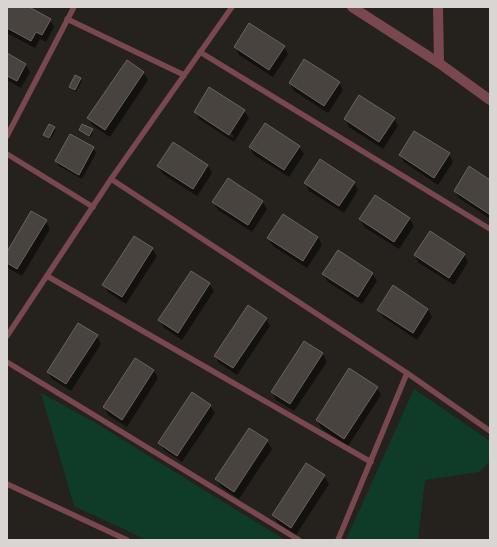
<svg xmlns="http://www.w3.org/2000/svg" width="497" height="547" font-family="Jost,sans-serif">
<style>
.green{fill:#0f3c28}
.shadow{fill:#0007;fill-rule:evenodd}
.building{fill:#49433f;stroke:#6a625e}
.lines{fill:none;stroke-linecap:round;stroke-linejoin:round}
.service{stroke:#79484e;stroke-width:5.5}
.minor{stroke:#79484e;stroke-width:10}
</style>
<rect width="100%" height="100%" fill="#25211c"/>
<g class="green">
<path d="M414,389L490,441V461L479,472L425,480L418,540H346Z"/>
<path d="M41,393L94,422L285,540H147L74,506Z"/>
</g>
<g class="shadow">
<path d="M7,7H27L50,20L54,27L46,42L40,39L35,48L7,33Z"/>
<path d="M235,47H284L288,54L273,77L239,55Z"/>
<path d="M7,54L26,65L30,72L21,88L7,80Z"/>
<path d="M127,61L144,73L148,80L110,137L93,126L88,118Z"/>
<path d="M80,79L82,81L76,92L71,89L70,87Z"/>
<path d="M339,82L343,90L328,113L294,91L290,83Z"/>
<path d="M244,111L249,118L234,142L199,119L195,112ZM200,115L234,136L233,138L200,117Z"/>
<path d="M394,118L398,126L383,149L349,127L345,119Z"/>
<path d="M54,128L56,130L50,140L46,137L44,135Z"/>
<path d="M80,130H92L93,132L91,137L81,132Z"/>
<path d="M71,135L93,148L96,153L82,179L59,166L56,161Z"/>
<path d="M299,147L304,154L289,177L254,155L250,148Z"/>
<path d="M449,154L453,162L438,185L404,162L400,155Z"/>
<path d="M158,166H208L212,173L197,196L163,174Z"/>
<path d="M228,179L263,202L267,209L252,232L218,210L213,202Z"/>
<path d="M490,181V219L459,198L455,191Z"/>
<path d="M354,182L358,190L344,213L309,191L305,183Z"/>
<path d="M409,218L414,226L399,249L364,227L360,219Z"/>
<path d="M46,221L50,229L22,276L8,268L7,254Z"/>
<path d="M134,237L152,249L157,256L126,304L108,292L104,285Z"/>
<path d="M318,237L322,245L307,268L273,246L268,238Z"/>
<path d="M464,254L468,262L454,285L419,263L415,255Z"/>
<path d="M372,273L377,281L362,304L328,282L323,274Z"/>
<path d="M209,284L214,291L182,340L164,328L160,320Z"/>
<path d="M428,309L432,317L417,340L383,317L379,310Z"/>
<path d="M266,319L270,326L237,375L219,363L215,356Z"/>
<path d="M97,336L101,344L71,391L52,379L48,372Z"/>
<path d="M305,342L323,354L327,362L294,411L276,400L272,392Z"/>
<path d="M135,359L154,371L158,378L127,427L108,415L104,407Z"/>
<path d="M377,388L381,395L348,446L321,428L317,420Z"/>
<path d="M210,406L215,413L182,462L164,450L160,443Z"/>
<path d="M267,441L272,449L239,499L221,487L216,479Z"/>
<path d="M324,476L329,484L296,535L278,523L273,515Z"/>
</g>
<g class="building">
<path d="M7,7H29L51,19L42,35L36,32L31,41L7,28Z"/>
<path d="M249,23L285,46L269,70L234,47Z"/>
<path d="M7,53L26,64L17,81L7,76Z"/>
<path d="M304,59L340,82L324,106L289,83Z"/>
<path d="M127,60L144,72L105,130L87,118Z"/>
<path d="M75,75L81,78L75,90L69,87Z"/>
<path d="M209,87L245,110L229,135L194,112Z"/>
<path d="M359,95L395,118L379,142L344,119Z"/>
<path d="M265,123L300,146L284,170L249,147Z"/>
<path d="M49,124L55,127L49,138L43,135Z"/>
<path d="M82,124L93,129L89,136L79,130Z"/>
<path d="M414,131L450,153L434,178L399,155Z"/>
<path d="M70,134L94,147L79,175L55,161Z"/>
<path d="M173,142L208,165L193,189L157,166Z"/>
<path d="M320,159L355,182L339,206L304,183Z"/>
<path d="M469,166L490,180V212L489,214L454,191Z"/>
<path d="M228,178L263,201L248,225L212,202Z"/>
<path d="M375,195L410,218L394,242L359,219Z"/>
<path d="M31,211L47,220L17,269L7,263V252Z"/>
<path d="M283,214L318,237L303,261L267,238Z"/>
<path d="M430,231L465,254L449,278L414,255Z"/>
<path d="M134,236L153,248L122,297L102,285Z"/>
<path d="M338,250L373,273L358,297L322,274Z"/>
<path d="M191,271L210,283L178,333L158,320Z"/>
<path d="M393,285L428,309L413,333L377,310Z"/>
<path d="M248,305L267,318L233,368L214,356Z"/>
<path d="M78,323L98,335L66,384L47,372Z"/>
<path d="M304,341L323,353L290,404L271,392Z"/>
<path d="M135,358L154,370L122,420L103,407Z"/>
<path d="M349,368L378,387L344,439L316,420Z"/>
<path d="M192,392L211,405L177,456L158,443Z"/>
<path d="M249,428L268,440L234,492L215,479Z"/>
<path d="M306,463L325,475L291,528L272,515Z"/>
</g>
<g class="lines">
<g class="service">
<path d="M232,7L111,179L407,373L490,431"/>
<path d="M67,19L184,75"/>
<path d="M200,52L490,229"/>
<path d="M7,136L74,7"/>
<path d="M7,154L93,207"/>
<path d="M47,276L371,462"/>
<path d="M7,336L111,179"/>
<path d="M7,362L299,540"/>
<path d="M7,484L127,540"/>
<path d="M338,540L407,373"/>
</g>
<g class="minor">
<path d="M352,7L439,63L490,100"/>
<path d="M438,7L439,63"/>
</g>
</g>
<rect width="497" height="547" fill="none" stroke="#d8d5d2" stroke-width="16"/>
</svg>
